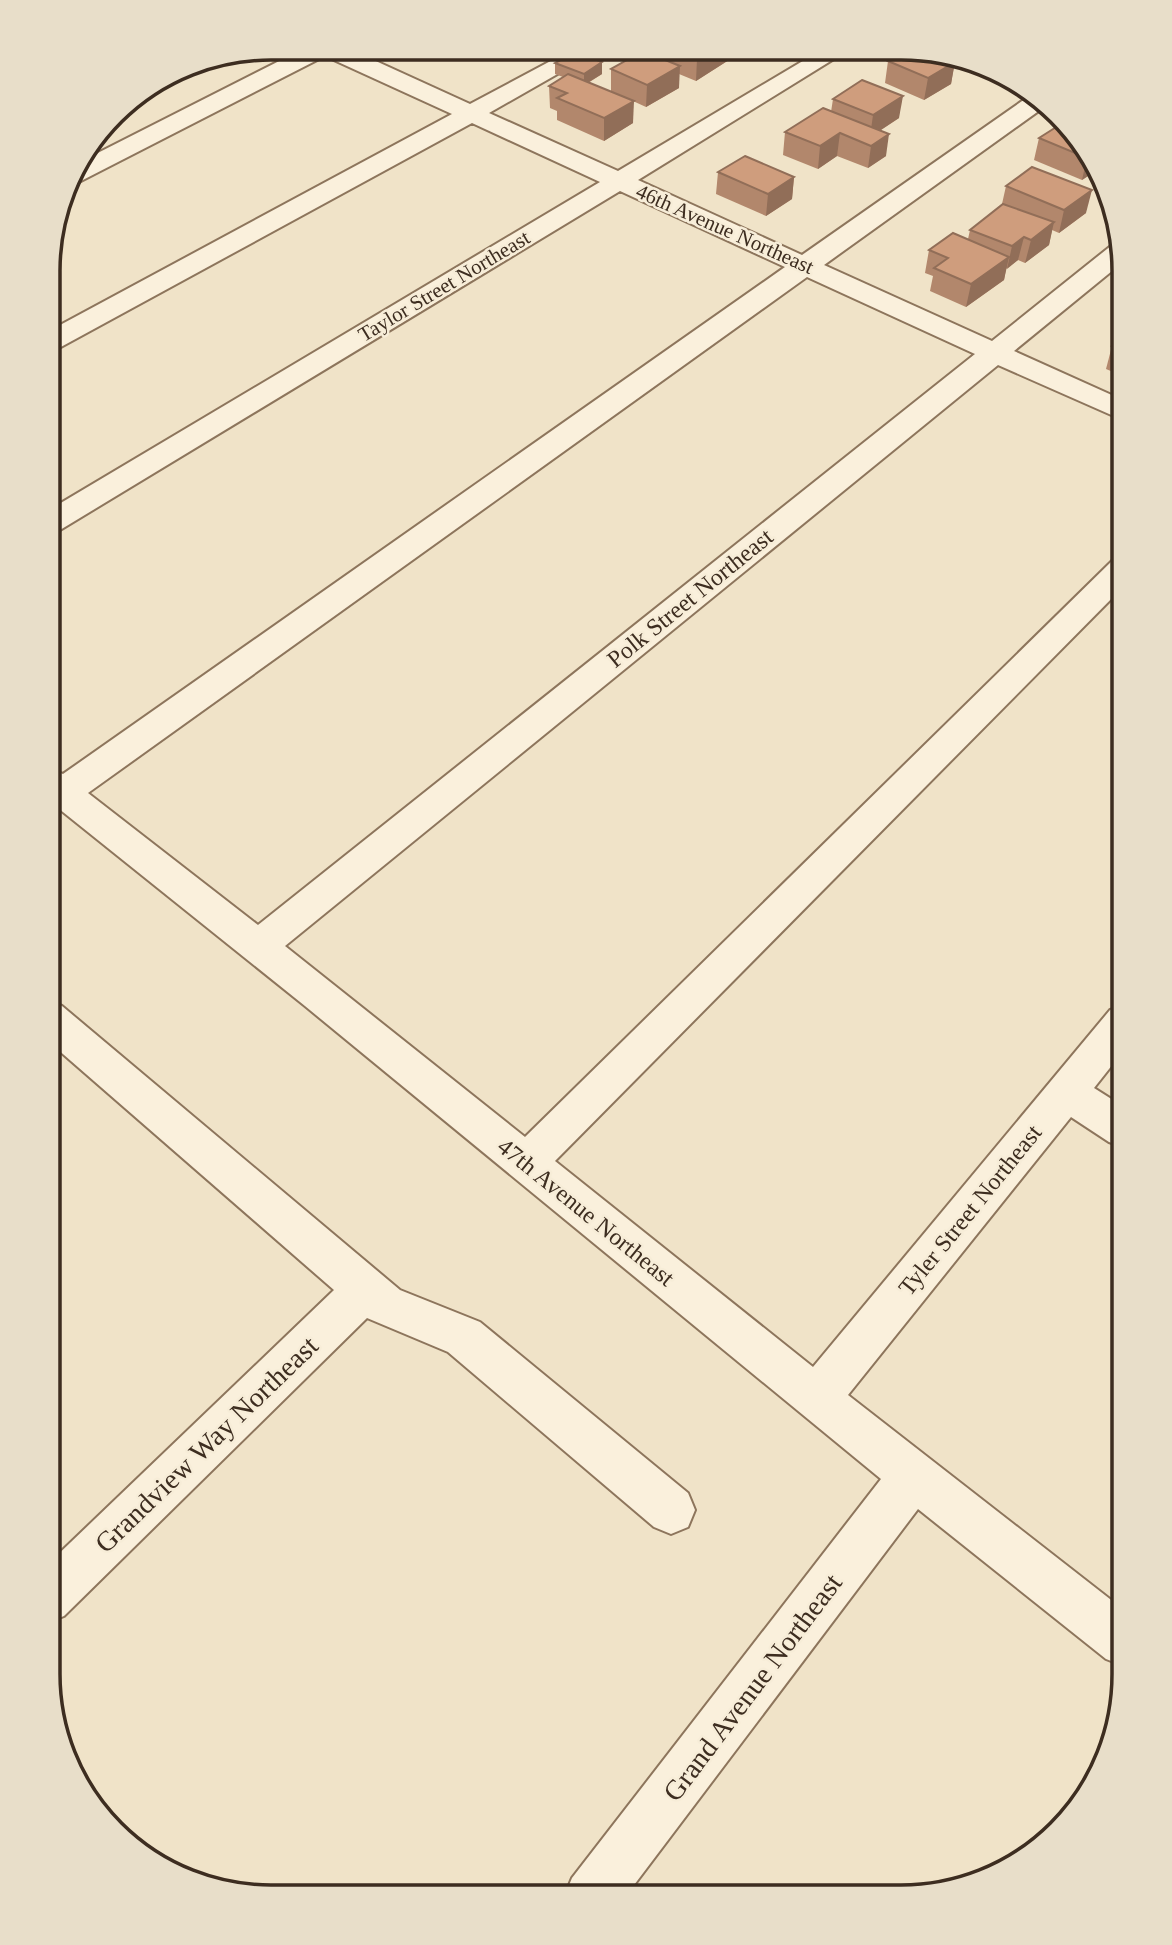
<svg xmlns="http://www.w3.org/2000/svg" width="1172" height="1945" font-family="'Times New Roman',serif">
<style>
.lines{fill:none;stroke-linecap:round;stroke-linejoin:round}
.minor-casing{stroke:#8d755c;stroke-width:4}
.minor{fill:#faf0dc;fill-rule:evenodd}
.wall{fill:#b2876c}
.shaded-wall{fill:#916e58}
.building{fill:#cf9d7d;stroke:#916e58;stroke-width:2}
.labels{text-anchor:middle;stroke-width:5;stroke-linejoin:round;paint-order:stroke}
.far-street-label{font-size:21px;fill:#3d2d20;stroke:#f7edd8}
.street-label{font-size:24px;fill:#3d2d20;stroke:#f7edd8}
.near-street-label{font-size:28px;fill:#3d2d20;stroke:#f7edd8}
.rim{fill:none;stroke:#3d2d20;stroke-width:3.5}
</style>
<rect width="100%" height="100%" fill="#f0e3c8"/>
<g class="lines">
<defs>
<g id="minor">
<path d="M307,47H345L470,104L575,48H603L489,113L618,171L823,49H850L638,180L802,255L1035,92L1047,105L824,265L992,341L1112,245L1119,244L1123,262L1014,351L1125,401V421L998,365L285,946L525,1137L1114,559L1125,556V585L555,1161L813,1367L1110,1010L1124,1006V1050L1094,1088L1124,1107V1147L1109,1142L1071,1117L848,1395L1124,1610V1666L1106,1659L918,1509L625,1897H564L572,1878L881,1479L305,1006L48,800V768L63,774L785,267L620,191L60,530L49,533V510L600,182L472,123L59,348L49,350V331L452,114L325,56L77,183L66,185L76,164ZM807,277L975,354L258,925L88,793Z"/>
<path d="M48,1001L62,1006L400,1290L480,1322L688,1493L695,1510L688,1527L671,1534L654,1527L448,1352L367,1318L64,1616L47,1623V1565L334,1290L48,1041Z"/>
</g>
</defs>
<use href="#minor" class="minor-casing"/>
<use href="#minor" class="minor"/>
</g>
<g class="wall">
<path d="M401,48H453L427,60L401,49Z"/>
<path d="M627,48H652L646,52L667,61V48L733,49L732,58L696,81L679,74V88L646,107L611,91V69L638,54Z"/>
<path d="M932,49L984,71L978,75L954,66L951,84L924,100L885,83L888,61L932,52Z"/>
<path d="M602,62V74L588,83L633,123L604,141L557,120V111L550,108L549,86L563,77L555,74V63Z"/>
<path d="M833,99L899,118L881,130L886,156L868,168L837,156L818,169L783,155L785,132L831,112Z"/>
<path d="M1061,124L1097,170L1082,180L1034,160L1039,138Z"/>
<path d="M718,172L794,177L792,199L766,216L716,194Z"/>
<path d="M1006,186L1086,213L1059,233L1052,230L1049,245L1025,263L1018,260L1006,269L1004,280L966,307L930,291L933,276L925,273L929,250L968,239L970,230L1002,204Z"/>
<path d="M1125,334V377L1106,369L1112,346Z"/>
</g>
<g class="shaded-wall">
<path d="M426,48H453L427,60Z"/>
<path d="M641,48H652L640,55Z"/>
<path d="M714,49H733L732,58L696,81L697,59Z"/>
<path d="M195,62L179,70V68L185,64Z"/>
<path d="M602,62V74L584,85V74Z"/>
<path d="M955,62L951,84L924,100L928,78Z"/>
<path d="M680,66L679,88L646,107L647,85Z"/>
<path d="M903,96L899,118L870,137L873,115Z"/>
<path d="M634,101L633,123L604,141V118Z"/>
<path d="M840,133L837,156L818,169L820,146Z"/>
<path d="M889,134L886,156L868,168L871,146Z"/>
<path d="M1087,158L1097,170L1082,180Z"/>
<path d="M794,177L792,199L766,216L768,194Z"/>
<path d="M1092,190L1086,213L1059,233L1064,210Z"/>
<path d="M1054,222L1049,245L1025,263L1031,240Z"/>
<path d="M1024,237L1018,260L1007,269L1012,246Z"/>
<path d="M1009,257L1004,280L966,307L971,284Z"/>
</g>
<g class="building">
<path d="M670,48L714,49L697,59Z"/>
<path d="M908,49H926L955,62L928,78L888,61Z"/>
<path d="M643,51L680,66L647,85L611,69Z"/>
<path d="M575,52L602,62L584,74L555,63Z"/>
<path d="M568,74L634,101L604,118L557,98L567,93L549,86Z"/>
<path d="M862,80L903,96L873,115L833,99Z"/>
<path d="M823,108L889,134L871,146L840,133L820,146L785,132Z"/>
<path d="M1061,124L1087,158L1039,138Z"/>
<path d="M745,156L794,177L768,194L718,172Z"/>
<path d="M1032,167L1092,190L1064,210L1006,186Z"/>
<path d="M1003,204L1054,222L1031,240L1024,237L1012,246L970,230Z"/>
<path d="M953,233L1009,257L971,284L934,268L948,258L929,250Z"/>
<path d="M1125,334V351L1112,346Z"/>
</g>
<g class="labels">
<g class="far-street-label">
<text transform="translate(725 229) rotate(24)" y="7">46th Avenue Northeast</text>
<text transform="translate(444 286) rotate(-31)" y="7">Taylor Street Northeast</text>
</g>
<g class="street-label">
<text transform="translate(690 598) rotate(-39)" y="8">Polk Street Northeast</text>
<text transform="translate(970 1210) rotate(-51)" y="8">Tyler Street Northeast</text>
<text transform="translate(586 1212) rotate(39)" y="8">47th Avenue Northeast</text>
</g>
<g class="near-street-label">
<text transform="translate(206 1444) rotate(-44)" y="10">Grandview Way Northeast</text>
<text transform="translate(752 1687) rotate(-53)" y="10">Grand Avenue Northeast</text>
</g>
</g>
<path d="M0 0H1172V1945H0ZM271 60H901A211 211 0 0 1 1112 271V1674A211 211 0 0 1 901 1885H271A211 211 0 0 1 60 1674V271A211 211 0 0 1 271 60Z" fill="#e8dec9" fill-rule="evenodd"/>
<path class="rim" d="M271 60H901A211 211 0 0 1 1112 271V1674A211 211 0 0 1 901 1885H271A211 211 0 0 1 60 1674V271A211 211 0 0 1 271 60Z"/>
</svg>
